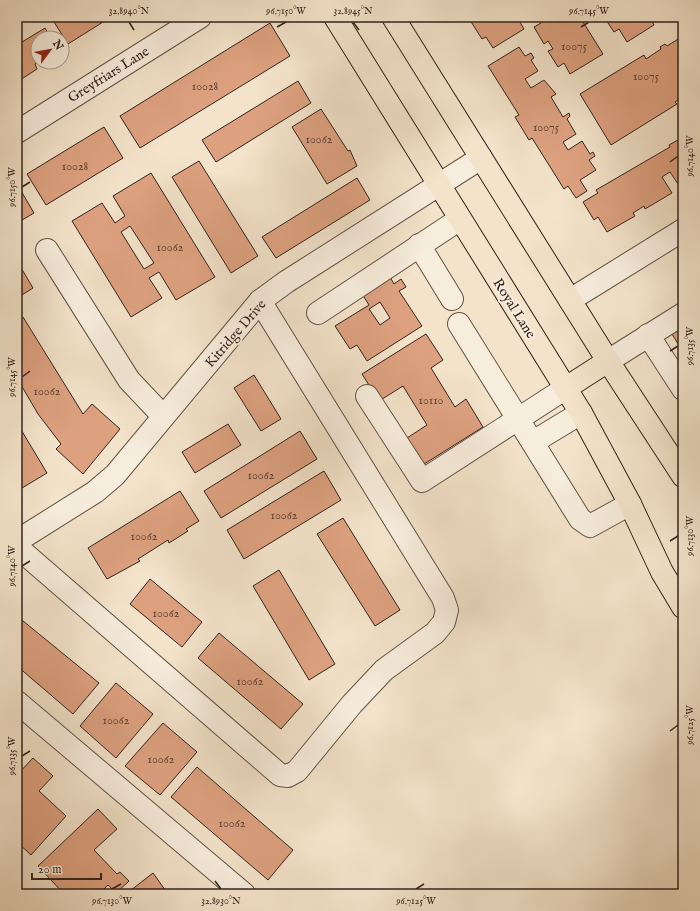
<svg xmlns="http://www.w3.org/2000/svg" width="700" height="911" font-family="'IM FELL English',serif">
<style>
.building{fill:#dda180;stroke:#33231c;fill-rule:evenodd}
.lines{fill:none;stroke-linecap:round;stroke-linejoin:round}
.minor-casing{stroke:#635348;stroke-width:24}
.major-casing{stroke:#33231c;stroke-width:24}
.minor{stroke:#f7eddd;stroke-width:22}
.major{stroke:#f3e3ca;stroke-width:22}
.ticks{fill:none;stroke:#33231c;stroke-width:1.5}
.labels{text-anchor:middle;stroke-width:4;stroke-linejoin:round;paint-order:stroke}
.number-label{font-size:12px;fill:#5e4235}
.street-label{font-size:14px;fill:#33231c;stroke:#f7eddd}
.neatline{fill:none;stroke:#33231c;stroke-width:1.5}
.ticks-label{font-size:10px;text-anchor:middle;fill:#33231c}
</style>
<rect width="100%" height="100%" fill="#f3e3ca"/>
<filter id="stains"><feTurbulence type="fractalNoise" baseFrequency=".005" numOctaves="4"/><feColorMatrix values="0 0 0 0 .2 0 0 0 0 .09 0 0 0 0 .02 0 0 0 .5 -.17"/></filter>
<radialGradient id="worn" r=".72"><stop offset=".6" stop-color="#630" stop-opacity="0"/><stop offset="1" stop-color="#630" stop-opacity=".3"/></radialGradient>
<g class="building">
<path d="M61,17H111L68,44L54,22Z"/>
<path d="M468,17H517L524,29L493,48L486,37L482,39Z"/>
<path d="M537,17H580L603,54L570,74L564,63L558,67L548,51L553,49L548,41L544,44L534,27L541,23Z"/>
<path d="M604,17H650L654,25L627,42L619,29L614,32Z"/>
<path d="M270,23L290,56L140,148L120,116Z"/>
<path d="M45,28L51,38H38V62L35,64L37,69L17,82V35L22,42Z"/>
<path d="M683,36V97L675,102L677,104L611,145L580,94L644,55L646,59L661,49L660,47L665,44L667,46Z"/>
<path d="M519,47L525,56L531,53L534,58L531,60L538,71L525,79L531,88L544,80L556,94L551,97L563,117L569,113L570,116L567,119L576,134L563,142L568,150L582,141L590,154L593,152L595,156L589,160L596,170L580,180L587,191L576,198L568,186L564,189L532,138L529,140L515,117L519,115L488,66Z"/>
<path d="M298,81L311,103L216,162L202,140Z"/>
<path d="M321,109L348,151L350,150L357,166L327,184L292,127Z"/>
<path d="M104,127L123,158L46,205L27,174Z"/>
<path d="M683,137V186L680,187L670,172L662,177L672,193L645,209L644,206L633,213L635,216L607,232L598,217L594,220L583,202L598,193L596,190L670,147L669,145Z"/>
<path d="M199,161L258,256L231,273L172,177Z"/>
<path d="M151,173L215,277L176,300L159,272L149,278L162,298L131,317L72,221L102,203L115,223L125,216L113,196ZM130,226L154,263L144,269L121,232Z"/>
<path d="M357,178L370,200L276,258L262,237Z"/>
<path d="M17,184L34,213L17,223Z"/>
<path d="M17,261L33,288L17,298Z"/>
<path d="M390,277L394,284L401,279L406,287L399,291L422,326L367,361L357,345L350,349L335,326L369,305L362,294ZM380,302L390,318L380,325L369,309Z"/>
<path d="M23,317L83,414L92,404L120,429L83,474L56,449L61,444L38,414L17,378V320Z"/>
<path d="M683,327V352L672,334Z"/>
<path d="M426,334L443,360L431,368L455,407L466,399L483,427L421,466L404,440L427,425L403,386L379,401L362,374Z"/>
<path d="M254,375L281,419L261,431L234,388Z"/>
<path d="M17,423L47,473L17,491Z"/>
<path d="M228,424L241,445L195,473L182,452Z"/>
<path d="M300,431L317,459L221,518L204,491Z"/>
<path d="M324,471L341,500L244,559L227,530Z"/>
<path d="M180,491L199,521L186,529L188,531L169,543L168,540L138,559L140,561L107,579L88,548Z"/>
<path d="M343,518L400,610L375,626L317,534Z"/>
<path d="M279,570L335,664L309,680L253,586Z"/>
<path d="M150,579L202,622L182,647L130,604Z"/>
<path d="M17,616L99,683L73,714L17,666Z"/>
<path d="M219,633L303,704L281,729L198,658Z"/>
<path d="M116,683L153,714L116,758L80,726Z"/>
<path d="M163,723L197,752L160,795L125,766Z"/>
<path d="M33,758L53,776L39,791L66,816L31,855L17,842V775Z"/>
<path d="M197,767L293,850L268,880L171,797Z"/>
<path d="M98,809L117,829L94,850L117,874L120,872L129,881L116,893L108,885L99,894H64L38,866Z"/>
<path d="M153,873L168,894H126Z"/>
</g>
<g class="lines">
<defs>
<g id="minor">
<path d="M17,132L200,17"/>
<path d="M419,245L452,299"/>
<path d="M47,250L129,380L163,416"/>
<path d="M570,300L683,230"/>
<path d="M318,313L460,219"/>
<path d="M459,324L580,519L590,526L630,504"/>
<path d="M648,335L683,389"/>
<path d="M608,361L683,314"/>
<path d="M367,396L422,481L566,388"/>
<path d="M533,442L581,413"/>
<path d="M17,541L95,492L115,475L260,301L286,282L481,158"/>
<path d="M17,547L280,775L288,776L297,771L352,704L384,670L435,633L444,622L447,610L443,598L260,301"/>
<path d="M17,702L244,894"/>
</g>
<g id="major">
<path d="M335,17L581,413L630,504L662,572L683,607"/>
<path d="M393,17L608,361L683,476"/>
<path d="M566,388L608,361"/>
</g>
</defs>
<use href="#minor" class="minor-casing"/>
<use href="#major" class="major-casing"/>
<use href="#minor" class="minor"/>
<use href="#major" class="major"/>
</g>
<path class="ticks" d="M129,22L134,30M353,22L359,30M277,27L286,22M581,27L589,22M670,162L678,156M22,187L30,182M670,351L678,346M22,377L30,371M670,541L678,536M22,566L30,561M670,731L678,725M22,756L30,751M215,881L221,889M112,889L121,884M416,889L424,884"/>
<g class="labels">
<g class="number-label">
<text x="574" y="50">10075</text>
<text x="646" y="80">10075</text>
<text x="205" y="90">10028</text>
<text x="546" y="131">10075</text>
<text x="319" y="143">10062</text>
<text x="75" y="170">10028</text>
<text x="170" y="251">10062</text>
<text x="47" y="395">10062</text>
<text x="431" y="404">10110</text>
<text x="261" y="479">10062</text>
<text x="284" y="519">10062</text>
<text x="144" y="540">10062</text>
<text x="166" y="617">10062</text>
<text x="250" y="685">10062</text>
<text x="116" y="724">10062</text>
<text x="161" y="763">10062</text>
<text x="232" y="827">10062</text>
</g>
<g class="street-label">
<text transform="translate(108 74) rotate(-32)" y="5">Greyfriars Lane</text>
<text transform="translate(515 308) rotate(58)" y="5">Royal Lane</text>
<text transform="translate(235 333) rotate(-49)" y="5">Kitridge Drive</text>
</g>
</g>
<rect width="700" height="911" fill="none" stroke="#f3e3ca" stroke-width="44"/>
<g transform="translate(50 50) rotate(58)"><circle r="19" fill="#f7eddd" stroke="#a99c90"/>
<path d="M0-3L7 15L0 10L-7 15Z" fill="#8f2418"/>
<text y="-6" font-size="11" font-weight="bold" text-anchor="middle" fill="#33231c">N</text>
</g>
<path d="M32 873v6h69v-6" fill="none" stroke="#33231c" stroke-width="2"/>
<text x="38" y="873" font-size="12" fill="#33231c" stroke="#f7eddd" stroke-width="3" paint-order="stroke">20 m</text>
<rect x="22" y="22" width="656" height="867" class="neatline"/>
<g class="ticks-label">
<text x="129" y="14">32.8940°N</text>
<text x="286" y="14">96.7150°W</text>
<text x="353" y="14">32.8945°N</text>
<text x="589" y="14">96.7145°W</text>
<text transform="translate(689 156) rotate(-90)" y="4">96.7140°W</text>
<text transform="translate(11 187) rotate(-90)" y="4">96.7150°W</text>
<text transform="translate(689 346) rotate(-90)" y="4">96.7135°W</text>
<text transform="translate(11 377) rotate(-90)" y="4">96.7145°W</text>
<text transform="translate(689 536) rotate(-90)" y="4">96.7130°W</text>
<text transform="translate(11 566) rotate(-90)" y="4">96.7140°W</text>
<text transform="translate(689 725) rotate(-90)" y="4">96.7125°W</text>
<text transform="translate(11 756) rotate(-90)" y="4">96.7135°W</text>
<text x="112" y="904">96.7130°W</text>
<text x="221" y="904">32.8930°N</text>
<text x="416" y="904">96.7125°W</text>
</g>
<rect width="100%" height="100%" filter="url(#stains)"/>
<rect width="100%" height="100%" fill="url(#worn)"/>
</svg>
